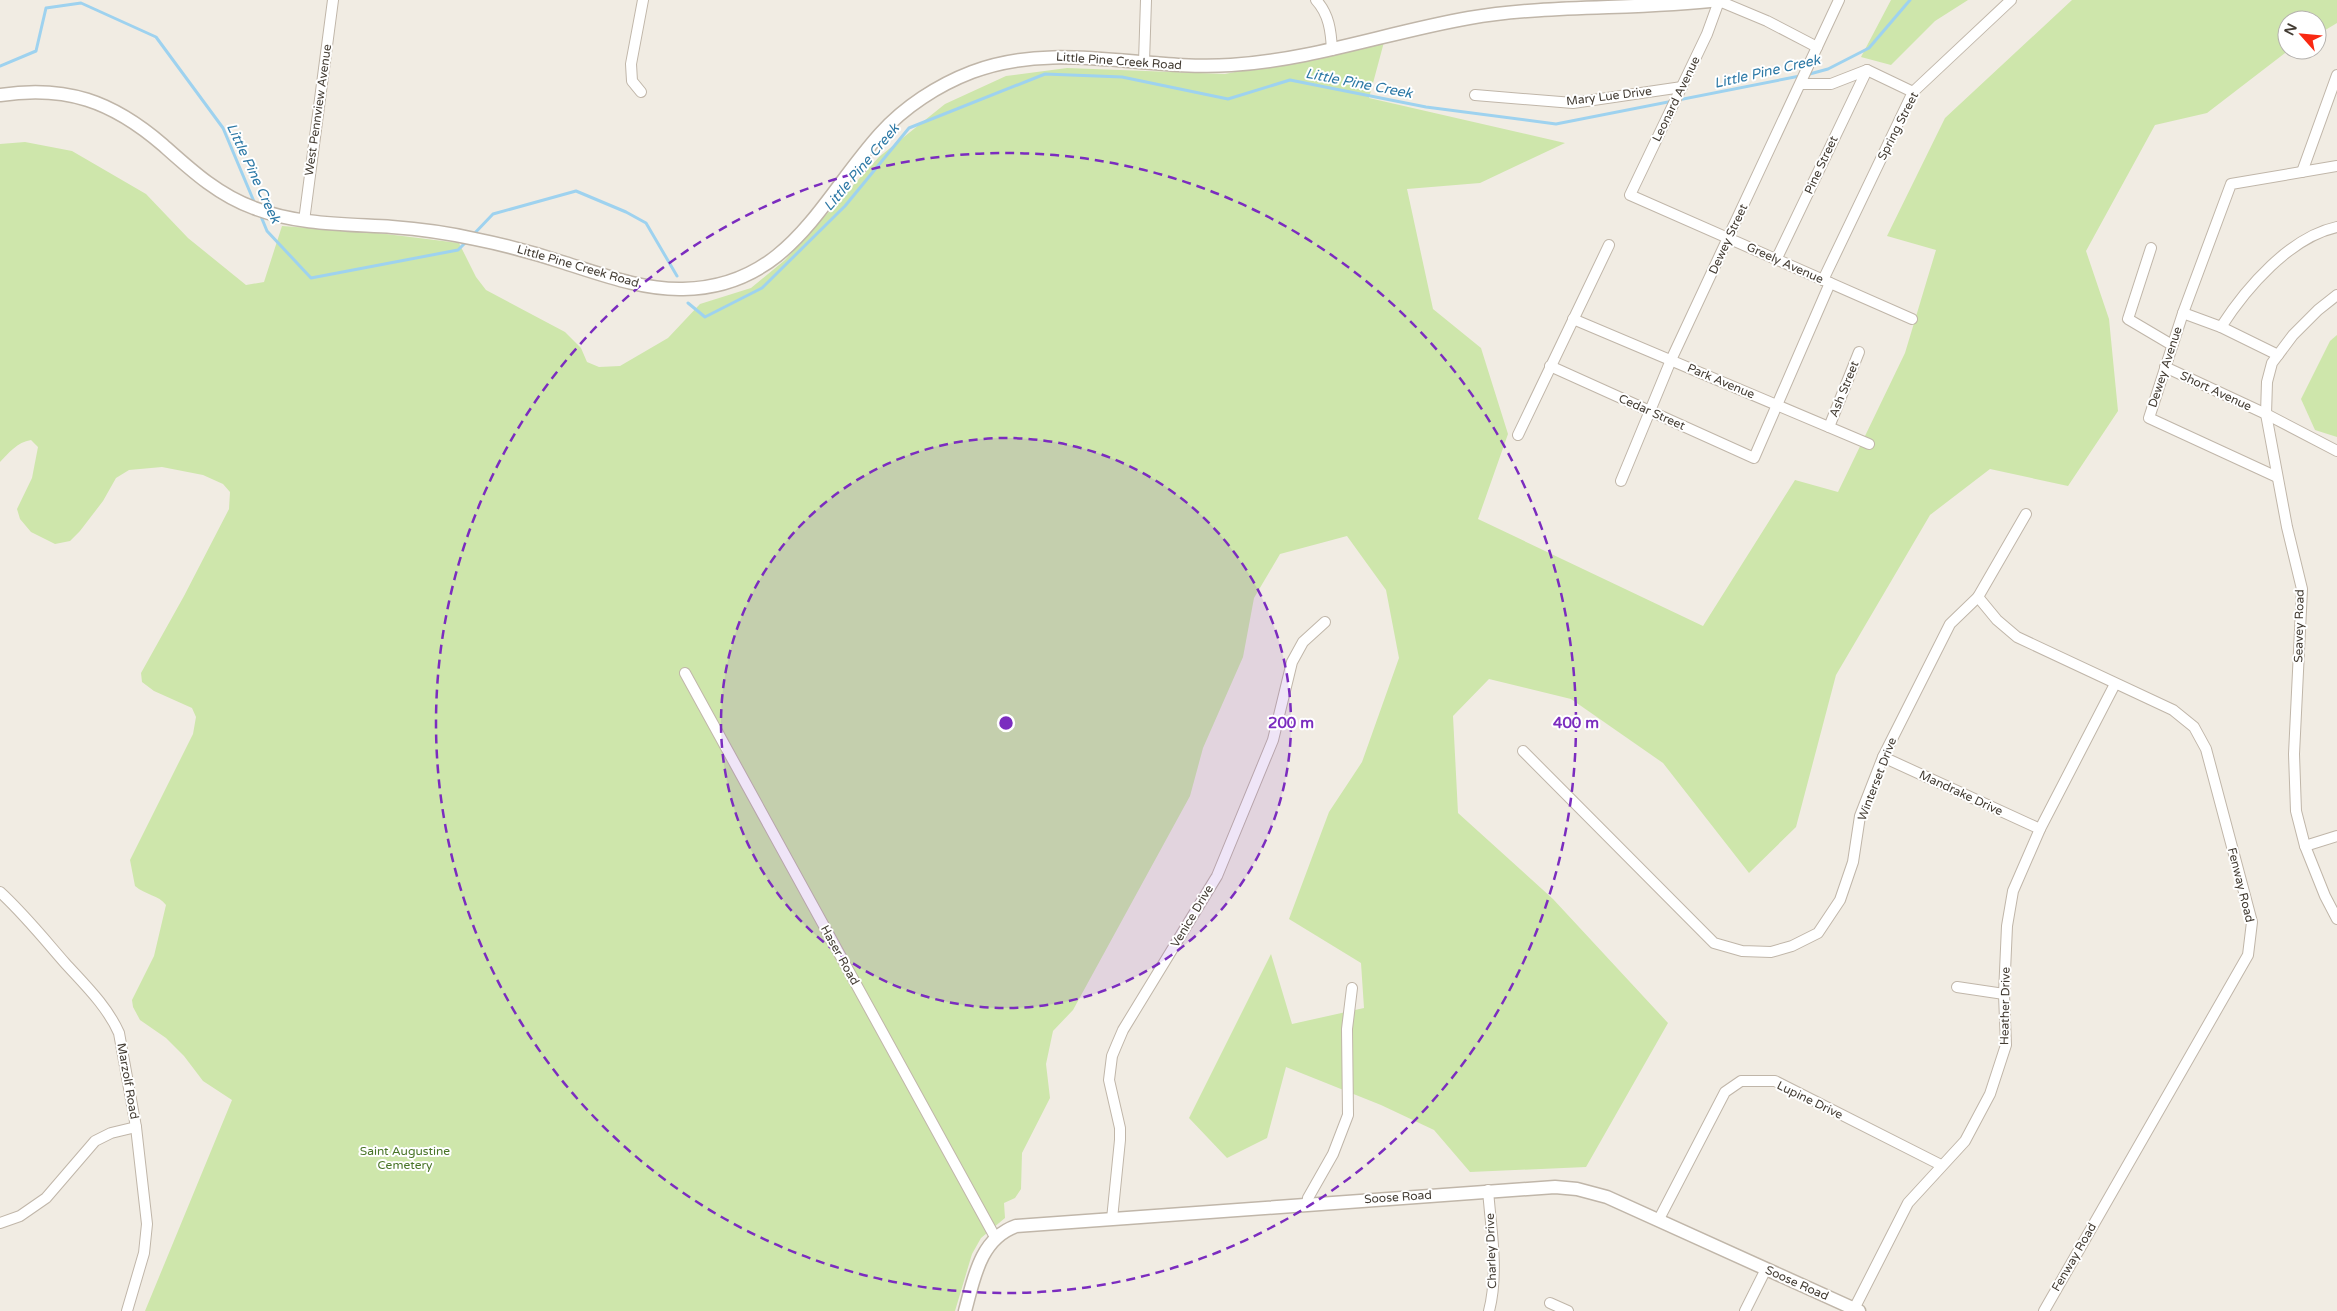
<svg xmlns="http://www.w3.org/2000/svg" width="2337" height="1311" font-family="'Varela Round',sans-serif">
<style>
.green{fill:#cee6ab}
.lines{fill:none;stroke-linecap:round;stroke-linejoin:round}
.stream{stroke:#9ed2ef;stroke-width:3}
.minor-casing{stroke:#c0b6a9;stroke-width:12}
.tertiary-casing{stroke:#c0b6a9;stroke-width:15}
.minor{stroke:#fff;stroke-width:10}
.tertiary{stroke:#fff;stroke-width:12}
.ring{fill:none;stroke:#7b2cbf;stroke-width:2.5;stroke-dasharray:9 6}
.labels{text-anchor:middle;stroke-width:4;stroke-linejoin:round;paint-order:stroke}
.street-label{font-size:12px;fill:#433c33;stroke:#fff}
.park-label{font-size:12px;fill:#487427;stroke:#fff}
.water-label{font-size:14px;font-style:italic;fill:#2d79a6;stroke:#fff}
.centre{fill:#7b2cbf;stroke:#fff;stroke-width:2.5}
.ring-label{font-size:15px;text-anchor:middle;font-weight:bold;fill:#7b2cbf;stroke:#fff;stroke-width:4;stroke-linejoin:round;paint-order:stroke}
</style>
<rect width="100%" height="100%" fill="#f1ece3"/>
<g class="green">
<path d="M1891,0H1968L1935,21L1891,65L1861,57Z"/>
<path d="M2072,0H2337V23L2317,35V20H2287V50H2289L2207,113L2155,125L2086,251L2109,319L2118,411L2068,486L1990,469L1930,515L1836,675L1796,827L1749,873L1663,763L1571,699L1489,679L1453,716L1458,813L1553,899L1668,1023L1586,1167L1470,1172L1434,1130L1381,1105L1286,1067L1267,1138L1227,1158L1189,1118L1271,954L1292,1024L1364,1008L1361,963L1289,919L1329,812L1362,762L1399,658L1386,590L1347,536L1280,554L1254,598L1243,657L1203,748L1190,796L1073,1010L1053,1031L1046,1064L1050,1098L1022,1153L1021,1189L1015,1198L1004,1203L1005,1218L981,1238L972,1254L955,1311H145L232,1100L203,1081L184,1056L166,1038L140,1020L133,1007L132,1000L154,956L166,905C159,895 145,895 135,886L130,860L193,734L196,717L192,708L154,691L142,682L141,673L184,596L229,509L230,492L223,484L203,475L162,467L129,470L116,478L103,501L80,531L70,541L55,544L31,532L20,519L17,509L32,478L38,447L31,440C17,442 9,453 0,462V144L25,142L72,151L146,194L188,238L246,285L264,282L282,226L378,233L459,243L476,277L486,290L565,332L581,348L587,362L599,367L620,366L668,338L700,304L751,288L785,260L879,157L945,104L1006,76L1067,68L1225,74L1384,42L1369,98L1565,143L1480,183L1407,189L1433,309L1481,348L1508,434L1478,519L1703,626L1795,480L1838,492L1905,353L1936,250L1887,236L1945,118Z"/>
<path d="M2337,335V437L2315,430L2301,399L2330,341Z"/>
</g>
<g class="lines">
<g class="stream">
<path d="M0,66L36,51L46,8L81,3L156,37L223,128L255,204"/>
<path d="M1806,75L1828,69L1869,48L1910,0"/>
<path d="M260,214L267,231L311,278L458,250L468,240"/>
<path d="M472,236L493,214L576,191L626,212L646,223L677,276"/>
<path d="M688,303L705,317L762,288L845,206L909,128L1045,74L1122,77L1228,99L1290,80L1426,107L1556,124L1800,76"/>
</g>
<defs>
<g id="minor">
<path d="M1316,0C1329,14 1331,31 1332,50"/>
<path d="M1817,47L1767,21L1719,1L1707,34L1630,195L1912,319"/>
<path d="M1144,62L1146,0"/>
<path d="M1801,84H1831L1867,70L1913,92"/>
<path d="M641,92L632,81L631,64L643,0"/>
<path d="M1475,95L1573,103L1682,87"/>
<path d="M2302,172L2337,75"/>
<path d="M304,221L333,0"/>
<path d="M2151,248L2128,319L2172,345"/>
<path d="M1776,260L1867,70"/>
<path d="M1823,280L1913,92L2011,0"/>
<path d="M2337,295L2318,310L2293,335L2272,363L2267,382L2266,414L2287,527L2302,589L2294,754L2296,811L2305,846L2325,896L2337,919"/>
<path d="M2183,313L2221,327L2278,355"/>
<path d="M1573,319L1869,444"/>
<path d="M2221,327C2246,288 2290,237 2337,227"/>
<path d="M1550,366L1754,458L1830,283"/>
<path d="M2165,367L2266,414L2337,451"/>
<path d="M1829,427L1859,352"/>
<path d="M1518,435L1609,245"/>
<path d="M2277,477L2149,418L2183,313L2231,184L2337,166"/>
<path d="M1621,481L1671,360L1839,0"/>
<path d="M1978,597L1997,620L2017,637L2173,710L2194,727L2206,749L2252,922L2248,955L2044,1311"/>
<path d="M685,673L995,1237"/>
<path d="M1523,751L1714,943L1742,951L1771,952L1792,946L1818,933L1840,900L1853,862L1860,816L1883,757L1950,624L1978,597L2026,514"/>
<path d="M1883,757L2040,829"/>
<path d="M2305,846L2337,836"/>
<path d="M0,892C24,914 44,939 65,963C85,985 107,1006 119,1033L136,1127L147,1224L144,1253L127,1311"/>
<path d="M1957,987L2004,994"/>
<path d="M1488,1190C1491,1230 1499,1272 1489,1311"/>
<path d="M1307,1204L1308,1198L1333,1154L1348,1115L1347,1029L1352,988"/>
<path d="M1112,1219L1120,1140V1128L1109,1080L1112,1056L1117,1044L1123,1030L1217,876L1273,740L1292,662L1303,642L1325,622"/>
<path d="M1659,1219L1725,1092L1741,1081H1775L1941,1165"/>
<path d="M0,1223L20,1216L46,1198L95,1141L111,1133L136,1127"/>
<path d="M1550,1303L1568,1311"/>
<path d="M1854,1309L1908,1203L1965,1141L1990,1094L2006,1045L2004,994L2007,926L2013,891L2040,829L2115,684"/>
<path d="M1745,1311L1766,1269"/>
</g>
<g id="tertiary">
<path d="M0,95C66,85 112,101 163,145C191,170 218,195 254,208C298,225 346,224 392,227C420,229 448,233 475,239C505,245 535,253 565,263C603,275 643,290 683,289C788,287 820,201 880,134C904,107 938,85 972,72C1057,40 1144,71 1231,65C1312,60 1389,32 1469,18C1551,4 1637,10 1720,0"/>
<path d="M965,1311C974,1278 980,1239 1016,1226L1555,1187L1577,1189L1607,1197L1859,1311"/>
</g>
</defs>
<use href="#minor" class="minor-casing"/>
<use href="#tertiary" class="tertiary-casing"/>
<use href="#minor" class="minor"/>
<use href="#tertiary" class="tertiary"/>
</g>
<circle cx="1006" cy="723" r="285" fill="#7b2cbf" fill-opacity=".12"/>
<g class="ring">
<circle cx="1006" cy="723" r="285"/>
<circle cx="1006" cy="723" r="570"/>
</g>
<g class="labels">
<g class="street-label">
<text transform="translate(1119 61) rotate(4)" y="4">Little Pine Creek Road</text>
<text transform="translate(1609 96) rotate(-7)" y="4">Mary Lue Drive</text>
<text transform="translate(1676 99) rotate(-64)" y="4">Leonard Avenue</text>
<text transform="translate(318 110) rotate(-82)" y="4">West Pennview Avenue</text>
<text transform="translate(1898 126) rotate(-63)" y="4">Spring Street</text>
<text transform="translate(1821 165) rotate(-65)" y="4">Pine Street</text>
<text transform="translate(1728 239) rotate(-65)" y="4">Dewey Street</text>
<text transform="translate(1785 263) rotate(24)" y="4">Greely Avenue</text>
<text transform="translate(578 266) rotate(16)" y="4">Little Pine Creek Road</text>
<text transform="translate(2165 367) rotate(-72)" y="4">Dewey Avenue</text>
<text transform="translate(1721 381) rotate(23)" y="4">Park Avenue</text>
<text transform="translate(1844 389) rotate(-68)" y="4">Ash Street</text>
<text transform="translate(2216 391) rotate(25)" y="4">Short Avenue</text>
<text transform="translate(1652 412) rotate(24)" y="4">Cedar Street</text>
<text transform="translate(2299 626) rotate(-89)" y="4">Seavey Road</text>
<text transform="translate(1877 779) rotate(-69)" y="4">Winterset Drive</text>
<text transform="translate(1961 793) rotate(25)" y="4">Mandrake Drive</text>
<text transform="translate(2241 885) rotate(76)" y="4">Fenway Road</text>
<text transform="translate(1192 916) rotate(-59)" y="4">Venice Drive</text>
<text transform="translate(840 955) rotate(61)" y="4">Haser Road</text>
<text transform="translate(2005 1006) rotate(-89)" y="4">Heather Drive</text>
<text transform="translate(128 1081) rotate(80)" y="4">Marzolf Road</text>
<text transform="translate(1810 1100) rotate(26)" y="4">Lupine Drive</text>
<text transform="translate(1398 1197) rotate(-4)" y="4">Soose Road</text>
<text transform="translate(1491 1251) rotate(-92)" y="4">Charley Drive</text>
<text transform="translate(2074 1257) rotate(-60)" y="4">Fenway Road</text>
<text transform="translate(1797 1283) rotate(24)" y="4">Soose Road</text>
</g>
<g class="park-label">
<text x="405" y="1155">Saint Augustine<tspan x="405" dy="14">Cemetery</tspan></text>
</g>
<g class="water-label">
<text transform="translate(1767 71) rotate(-13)" y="5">Little Pine Creek</text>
<text transform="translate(1359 83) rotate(11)" y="5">Little Pine Creek</text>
<text transform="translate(861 167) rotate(-50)" y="5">Little Pine Creek</text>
<text transform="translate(254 173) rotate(65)" y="5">Little Pine Creek</text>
</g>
</g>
<circle cx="1006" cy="723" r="8" class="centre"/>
<g class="ring-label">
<text x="1291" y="728">200 m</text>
<text x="1576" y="728">400 m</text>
</g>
<g transform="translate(2302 35) rotate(297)"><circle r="24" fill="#ffffff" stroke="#b4b1ad"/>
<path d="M0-4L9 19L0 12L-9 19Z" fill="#f92912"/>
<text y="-8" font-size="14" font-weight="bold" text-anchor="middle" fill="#433c33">N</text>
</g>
</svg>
